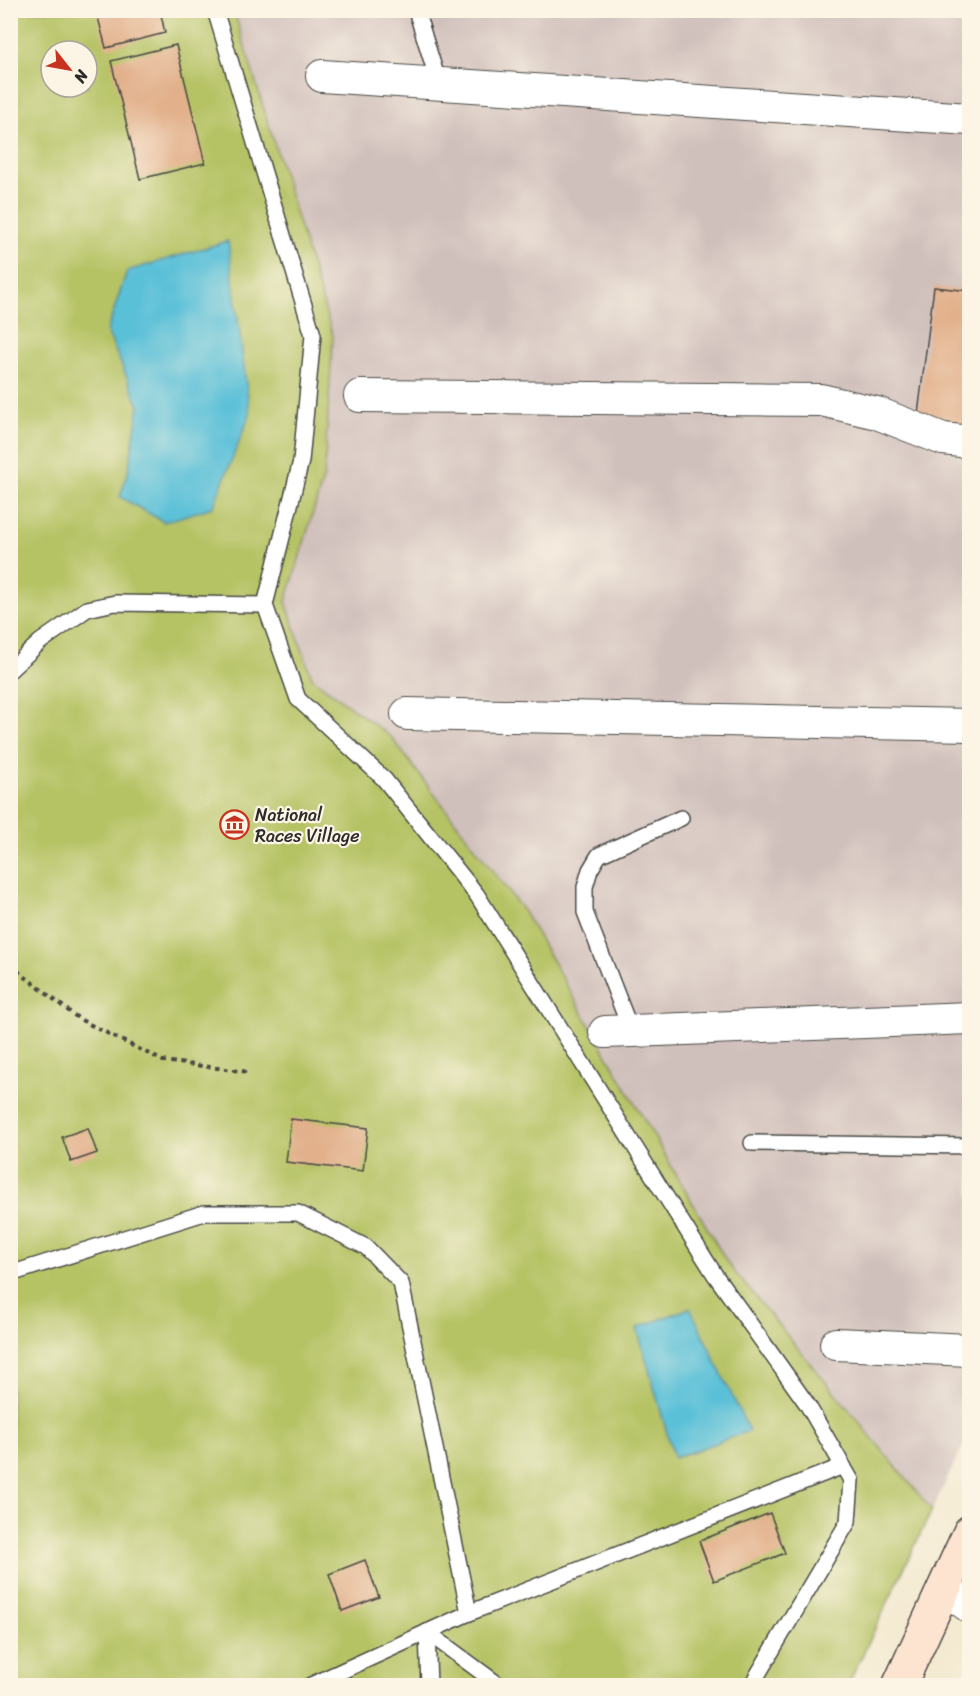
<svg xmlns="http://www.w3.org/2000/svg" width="980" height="1696" font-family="Sriracha,sans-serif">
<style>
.industrial{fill:#d0c0bc}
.green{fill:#b6c365;stroke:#707748;stroke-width:1.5;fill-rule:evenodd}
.water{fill:#5ac0d8;stroke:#427682;stroke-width:1.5}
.building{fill:#e2b08b}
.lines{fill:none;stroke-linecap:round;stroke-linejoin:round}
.service-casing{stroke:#494844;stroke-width:18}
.minor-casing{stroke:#494844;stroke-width:34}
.secondary-casing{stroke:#494844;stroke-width:36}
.path{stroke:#494844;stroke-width:4;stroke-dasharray:4.5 4.5;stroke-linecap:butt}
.service{stroke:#fff;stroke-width:15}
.minor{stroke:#fff;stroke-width:32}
.secondary{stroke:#fde4d1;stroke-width:33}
.labels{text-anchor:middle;stroke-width:4.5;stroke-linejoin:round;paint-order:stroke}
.poi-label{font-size:18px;fill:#2b2b2b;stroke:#fcf5e5;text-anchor:start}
</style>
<rect width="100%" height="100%" fill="#fcf5e5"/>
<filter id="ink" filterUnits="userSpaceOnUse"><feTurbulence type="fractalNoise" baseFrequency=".0167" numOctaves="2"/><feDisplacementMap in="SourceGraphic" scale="12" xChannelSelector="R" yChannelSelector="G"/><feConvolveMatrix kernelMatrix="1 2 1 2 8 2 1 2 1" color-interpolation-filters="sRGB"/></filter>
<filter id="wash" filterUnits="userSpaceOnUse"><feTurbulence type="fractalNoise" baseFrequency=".008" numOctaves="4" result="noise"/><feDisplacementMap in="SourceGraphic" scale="24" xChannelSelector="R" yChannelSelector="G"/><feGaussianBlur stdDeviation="1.35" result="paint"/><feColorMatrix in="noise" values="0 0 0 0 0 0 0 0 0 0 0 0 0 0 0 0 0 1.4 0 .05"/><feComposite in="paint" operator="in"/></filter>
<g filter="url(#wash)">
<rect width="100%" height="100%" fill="#f4ead2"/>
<path class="industrial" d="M234,11H969L970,1432L932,1510L728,1264L524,912L391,737L312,678L286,602L324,476L333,336Z"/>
<path class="green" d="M11,11H234L333,336L324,476L286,602L312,678L391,737L524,912L728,1264L932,1510L848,1685L11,1686ZM51,51H87V87H51Z"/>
<g class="water">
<path d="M228,241L250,414L213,507L164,522L120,497L128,472L139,406L107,331L127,271Z"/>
<path d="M690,1308L749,1431L674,1458L637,1328Z"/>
</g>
<g id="blocks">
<g class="building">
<path d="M96,10H160L165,33L106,48Z"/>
<path d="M176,45L205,163L140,179L111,61Z"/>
<path d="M934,287L970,291V430L917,422Z"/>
<path d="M291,1119L368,1128L363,1171L286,1162Z"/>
<path d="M88,1128L97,1153L71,1162L62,1137Z"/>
<path d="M770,1513L785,1553L714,1581L699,1541Z"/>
<path d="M365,1560L379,1597L342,1611L329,1574Z"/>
</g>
</g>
</g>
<g filter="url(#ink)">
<use href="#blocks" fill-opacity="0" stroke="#494844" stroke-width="1.5"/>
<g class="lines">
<defs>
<g id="service">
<path d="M215,10L313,335L301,461L265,605L298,699L384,779L477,895L715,1275L807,1404L851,1480L848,1522L751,1686"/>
<path d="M416,10L439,84"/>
<path d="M10,670L40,642L87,609L115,603L265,605"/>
<path d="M631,1031L585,912V887L590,870L599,855L681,818"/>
<path d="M752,1143L970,1146"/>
<path d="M10,1274L204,1213H298L366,1247L401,1283L469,1613L309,1686"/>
<path d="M469,1613L843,1466"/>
<path d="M427,1632L500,1686"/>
<path d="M427,1632L429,1686"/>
</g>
<g id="minor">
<path d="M322,76L970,119"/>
<path d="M360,396L821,400L877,413L943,439L970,442"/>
<path d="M407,714L970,725"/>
<path d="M605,1032L970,1018"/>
<path d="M836,1344L970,1350"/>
<path d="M944,1588L970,1607"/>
</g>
<path id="secondary" d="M899,1686L970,1532"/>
</defs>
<use href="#service" class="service-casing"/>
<use href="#minor" class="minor-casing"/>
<use href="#secondary" class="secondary-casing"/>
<path class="path" d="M10,965L79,1019L163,1061L249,1072"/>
<use href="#service" class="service"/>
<use href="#minor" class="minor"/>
<use href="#secondary" class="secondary"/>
</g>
</g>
<defs>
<symbol id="museum-ring" viewBox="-11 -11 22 22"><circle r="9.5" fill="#fcf5e5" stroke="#c8321e" stroke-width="1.5"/><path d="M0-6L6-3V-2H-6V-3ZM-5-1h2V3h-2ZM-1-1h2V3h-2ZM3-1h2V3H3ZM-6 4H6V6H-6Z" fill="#c8321e"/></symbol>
</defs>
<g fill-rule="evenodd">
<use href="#museum-ring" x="218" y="808" width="33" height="33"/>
</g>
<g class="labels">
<g class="poi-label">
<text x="255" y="821">National<tspan x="255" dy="21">Races Village</tspan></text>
</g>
</g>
<rect width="980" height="1696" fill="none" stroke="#fcf5e5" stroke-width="36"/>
<g transform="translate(69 69) rotate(121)"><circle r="28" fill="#fcf5e5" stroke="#a8a49b" stroke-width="1.5"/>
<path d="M0-4.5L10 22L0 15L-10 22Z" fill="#c8321e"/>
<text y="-9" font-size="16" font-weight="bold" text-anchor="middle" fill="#2b2b2b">N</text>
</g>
</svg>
